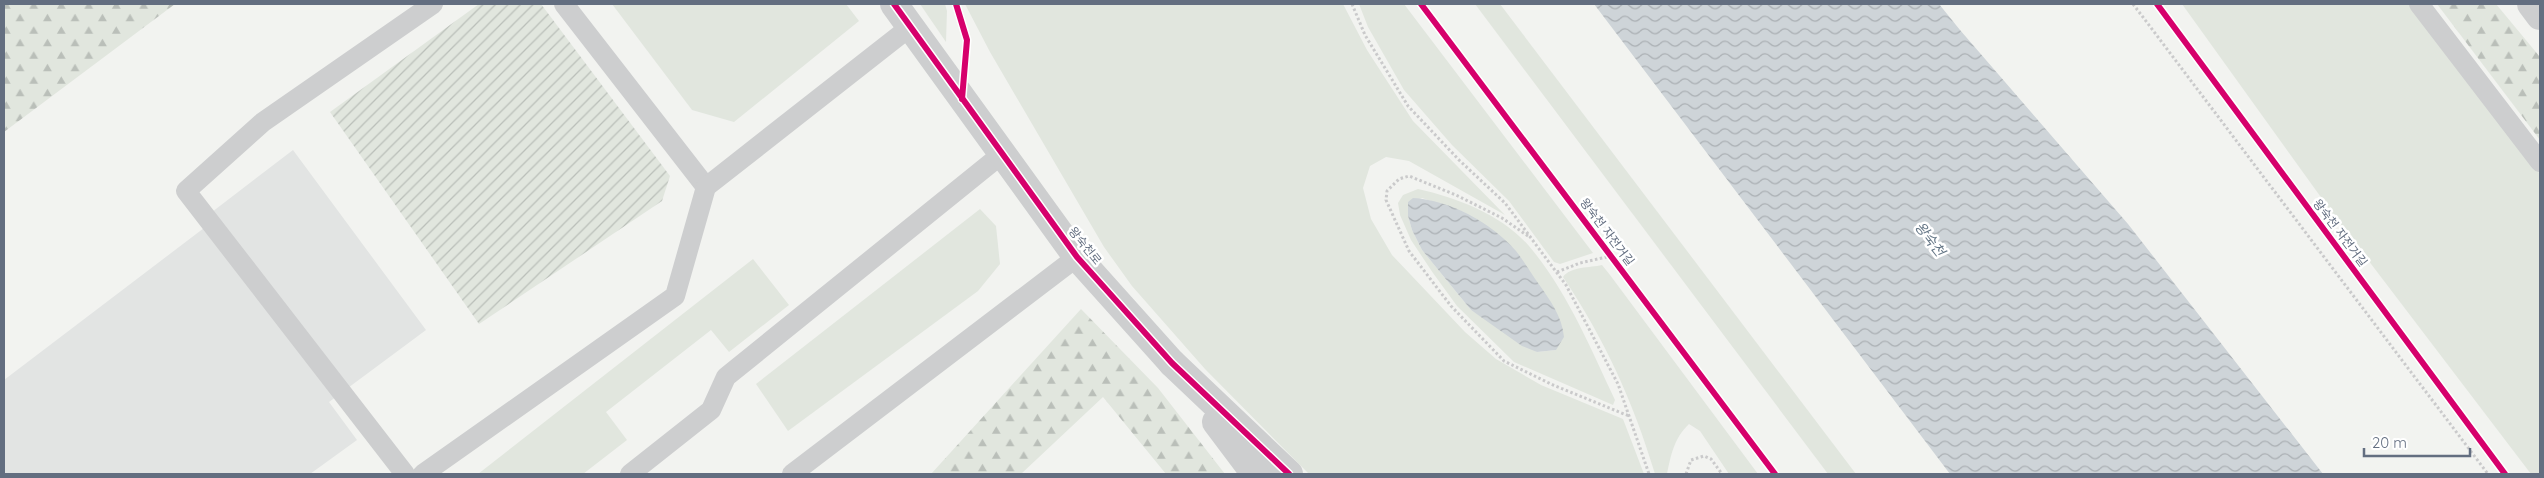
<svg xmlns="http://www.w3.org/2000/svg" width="2544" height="478" font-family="Quicksand,'Noto Sans KR',sans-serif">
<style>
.built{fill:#e2e4e3}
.grass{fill:#e1e6de;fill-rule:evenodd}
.forest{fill:url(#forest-firs)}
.garden{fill:url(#garden-furrows)}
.water{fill:url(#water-waves)}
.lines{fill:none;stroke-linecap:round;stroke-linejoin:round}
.path{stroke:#cacacb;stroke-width:3;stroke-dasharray:2.5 2.5;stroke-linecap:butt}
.service{stroke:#cdcecf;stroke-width:20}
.minor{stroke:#cdcecf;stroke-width:28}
.tertiary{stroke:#cdcecf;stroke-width:28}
.cycleway-casing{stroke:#fff;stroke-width:9}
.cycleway{stroke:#d6006c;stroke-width:6}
.labels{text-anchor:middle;stroke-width:5;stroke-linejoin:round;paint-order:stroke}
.street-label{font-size:12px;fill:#636e80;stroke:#fff}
.water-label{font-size:14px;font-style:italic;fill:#637585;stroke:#fff}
</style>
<defs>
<pattern id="forest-firs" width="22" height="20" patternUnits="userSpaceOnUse" patternTransform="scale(1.25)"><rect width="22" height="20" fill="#e1e6de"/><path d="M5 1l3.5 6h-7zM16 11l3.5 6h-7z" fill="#babfb9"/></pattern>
<pattern id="garden-furrows" width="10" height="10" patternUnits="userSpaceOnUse" patternTransform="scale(1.25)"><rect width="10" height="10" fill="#e1e6de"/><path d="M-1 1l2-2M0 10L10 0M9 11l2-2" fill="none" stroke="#babfb9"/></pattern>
<pattern id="water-waves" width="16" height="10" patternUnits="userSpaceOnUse" patternTransform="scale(1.25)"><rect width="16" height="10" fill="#ced4d8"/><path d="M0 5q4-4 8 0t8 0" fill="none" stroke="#abb0b4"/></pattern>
</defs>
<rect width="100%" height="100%" fill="#f2f3f0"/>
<path class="built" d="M293,150L426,330L329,402L357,440L310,474H4V380L204,228L199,222Z"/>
<g class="grass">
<path d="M612,4H846L859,21L734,122L692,110Z"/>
<path d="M920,4H945L947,11L946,42Z"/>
<path d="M965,4H1343L1367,50L1413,121L1505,215L1409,161L1386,157L1370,166L1363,188L1371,219L1392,255L1465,332L1496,359L1541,385L1623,419L1644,474H1309L1205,369L1132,286L1104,247L990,52Z"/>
<path d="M1359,4H1404L1593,253L1560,264L1554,262L1509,201L1452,145L1404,90L1368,27Z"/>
<path d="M1475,4H1500L1856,474H1828Z"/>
<path d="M2182,4H2410L2540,174V474H2531L2333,214Z"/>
<path d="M1418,189C1458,198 1502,215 1529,246C1567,291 1590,347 1615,400L1613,405L1514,362L1457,306L1433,273L1411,240L1400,215L1398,203L1403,195ZM1422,198L1464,212L1556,350L1537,352L1471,310L1422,250L1412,230L1408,216V202Z"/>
<path d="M980,209L996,226L1000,264L978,291L788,431L756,384Z"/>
<path d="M753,259L789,305L729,352L711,330L606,412L627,440L583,474H478Z"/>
<path d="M1602,265L1610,275L1758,474H1729L1700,431L1689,424C1674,438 1671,455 1667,474H1655C1633,401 1605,340 1563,277C1571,266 1590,268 1602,265Z"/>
</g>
<g class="forest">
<path d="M4,4H175L4,132Z"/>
<path d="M2437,4H2496L2540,57V140Z"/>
<path d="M1081,309L1158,388L1225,474H1166L1103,397L1021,474H931Z"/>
</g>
<path class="garden" d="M479,4H541L670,176L662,201L479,324L330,112Z"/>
<g class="water">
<path d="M1594,4H1939L1960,30L2128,224L2323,474H1950Z"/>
<path d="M1413,198C1450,200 1492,223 1516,251C1524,261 1531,273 1538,283C1550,300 1562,316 1564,337L1556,350L1537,352L1522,346L1471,310L1422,250L1412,230L1408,216V202Z"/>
</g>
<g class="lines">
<g class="path">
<path d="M1352,4L1365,35L1408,106L1459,160L1505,203L1566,285L1618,384L1649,474"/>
<path d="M2133,4L2488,474"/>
<path d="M1528,236L1502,218L1456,195L1409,176L1399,179L1387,191L1386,200L1409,251L1451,306L1504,361L1553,385L1629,416"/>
<path d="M1557,272L1580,263L1611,256"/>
<path d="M1686,474L1691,460L1704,456L1711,459L1722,474"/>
</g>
<g class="service">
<path d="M564,4L706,187"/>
<path d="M2419,4L2540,162"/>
<path d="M405,474L186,191L263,122L433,4"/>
<path d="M423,474L675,296L706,187L910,27"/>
<path d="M630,474L711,410L726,377L1002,154"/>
<path d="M792,474L1077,257"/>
</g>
<g class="minor">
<path d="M894,4L1077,257L1172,363"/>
<path d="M2531,4L2540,16"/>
</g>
<g class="tertiary">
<path d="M1172,363L1289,474"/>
<path d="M1216,422L1255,474"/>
</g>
<defs>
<g id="cycleway">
<path d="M894,4L1077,257L1172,363L1289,474"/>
<path d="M956,4L967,40L962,99"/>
<path d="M1421,4L1775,474"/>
<path d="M2157,4L2505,474"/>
</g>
</defs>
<use href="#cycleway" class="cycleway-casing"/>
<use href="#cycleway" class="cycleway"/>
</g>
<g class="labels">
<g class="street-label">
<text transform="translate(1607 232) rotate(53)" y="4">왕숙천 자전거길</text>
<text transform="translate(2340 233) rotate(53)" y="4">왕숙천 자전거길</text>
<text transform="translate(1085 246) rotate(51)" y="4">왕숙천로</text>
</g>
<g class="water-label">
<text transform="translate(1930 239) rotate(52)" y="5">왕숙천</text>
</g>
</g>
<rect width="2544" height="478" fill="none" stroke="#636e80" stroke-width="10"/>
<path d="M2364 448v8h106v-8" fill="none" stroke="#636e80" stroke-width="2.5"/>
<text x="2372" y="448" font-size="15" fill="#636e80" stroke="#ffffff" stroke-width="4" paint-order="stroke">20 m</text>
</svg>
